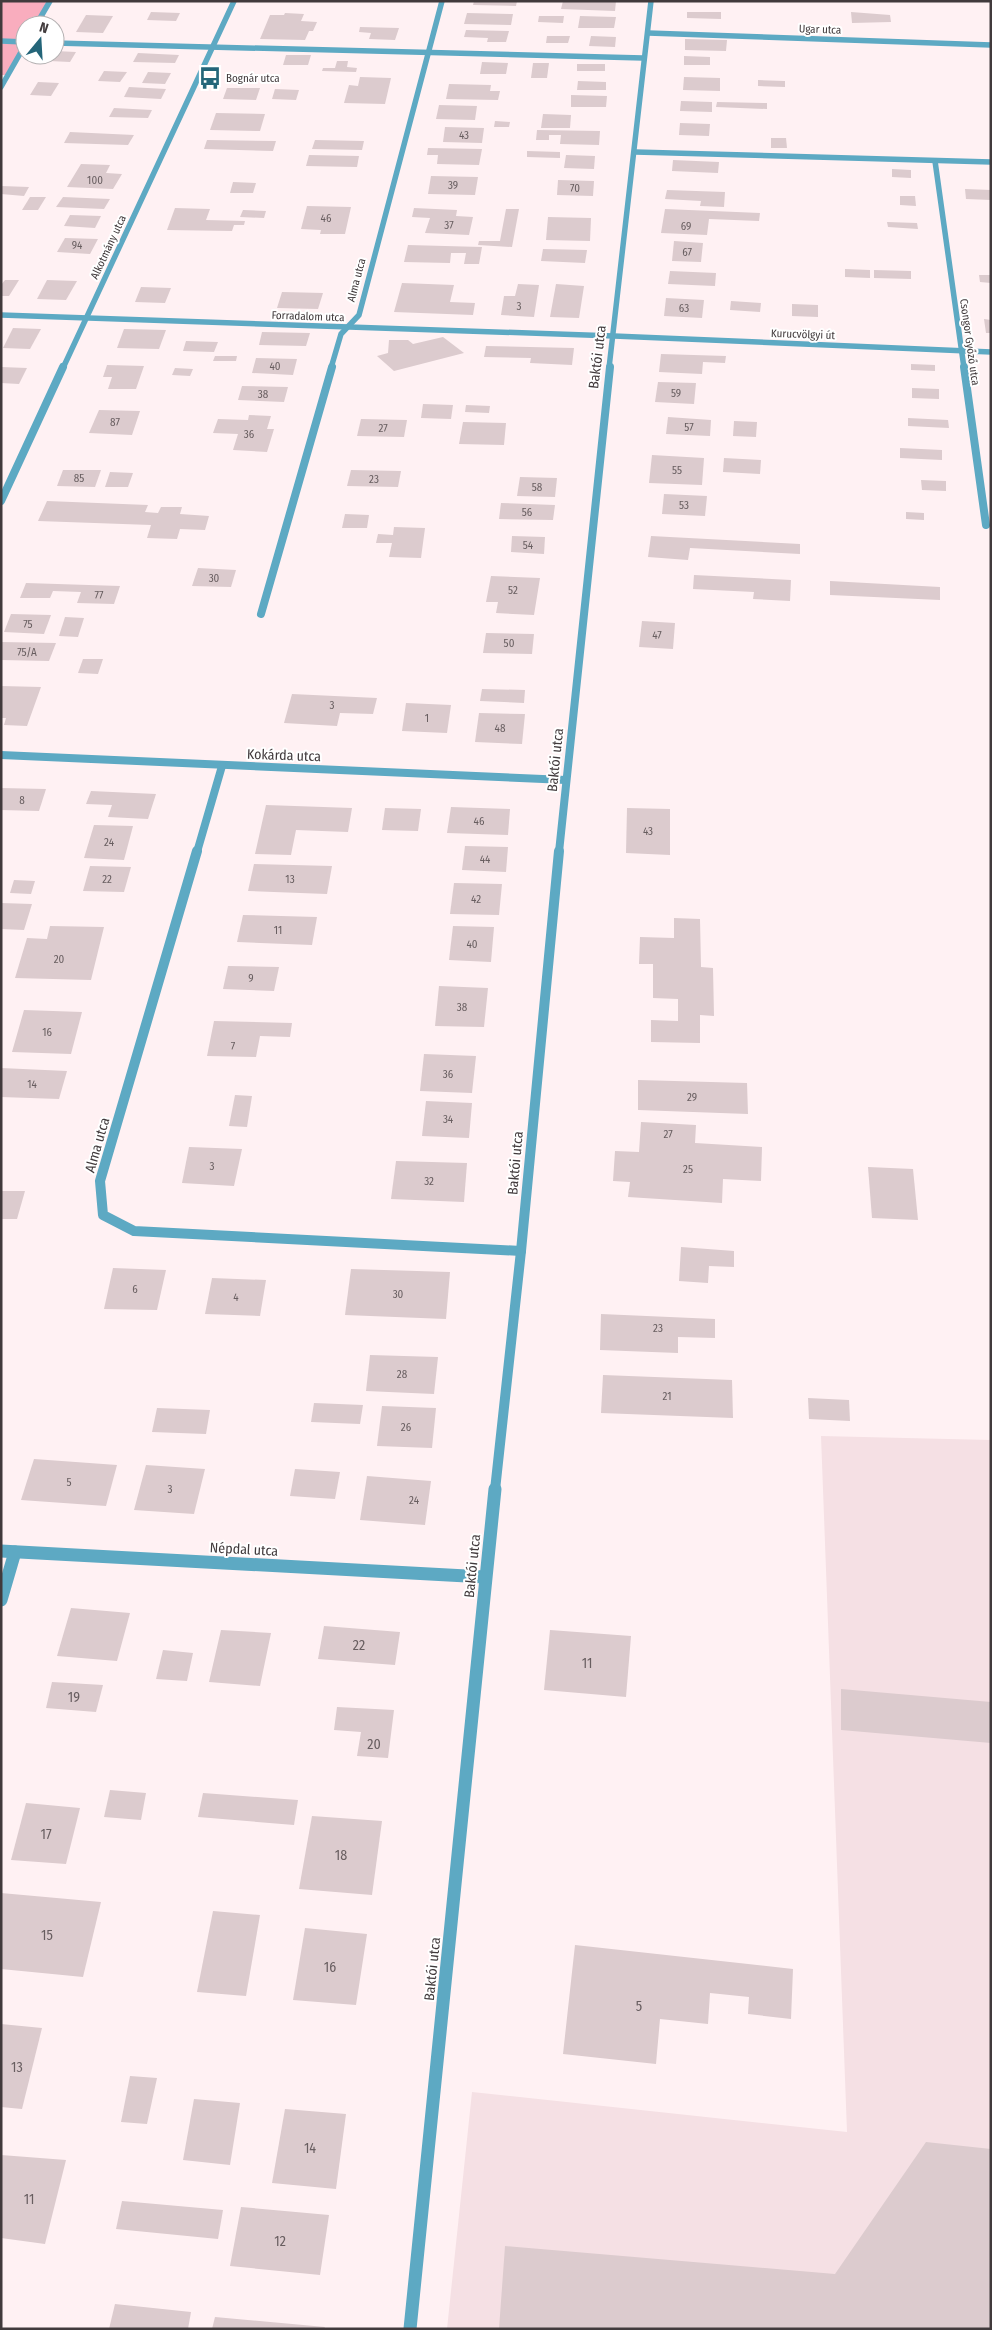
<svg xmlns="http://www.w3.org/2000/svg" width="992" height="2330" font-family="'Fira Sans Condensed',sans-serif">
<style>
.built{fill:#f5e0e4}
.green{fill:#f9adbe}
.building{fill:#dccbce}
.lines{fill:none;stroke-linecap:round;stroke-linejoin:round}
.minor-far3{stroke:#5da9c3;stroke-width:5.5}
.minor-far2{stroke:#5da9c3;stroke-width:8}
.minor-far1{stroke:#5da9c3;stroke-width:10}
.minor{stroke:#5da9c3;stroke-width:13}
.tertiary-far1{stroke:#5da9c3;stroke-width:5.5}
.tertiary{stroke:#5da9c3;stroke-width:8}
.labels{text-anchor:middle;stroke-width:4;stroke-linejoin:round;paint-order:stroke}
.far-street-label{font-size:11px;fill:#413a3c;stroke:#fff}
.far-poi-label{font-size:11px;fill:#413a3c;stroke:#fff;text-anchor:start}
.number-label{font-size:11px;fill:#685e60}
.street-label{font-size:14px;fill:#413a3c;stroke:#fff}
.near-number-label{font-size:14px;fill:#685e60}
</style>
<rect width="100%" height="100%" fill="#fff1f3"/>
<path class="built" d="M821,1436L991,1440V2329H447L472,2092L847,2132Z"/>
<path class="green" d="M1,1H50L36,25H25V45L8,75H1Z"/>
<g class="building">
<path d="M474,1H517L516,6L473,5Z"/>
<path d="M563,1H616L615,11L561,9Z"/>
<path d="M151,12L180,13L176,21L147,20Z"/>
<path d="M687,12H721V19L687,18Z"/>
<path d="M851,12L890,15L891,22L852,23Z"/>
<path d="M285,13L304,14L301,21L317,22L313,31H309L305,40L260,39L270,15H284Z"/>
<path d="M467,13L513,14L511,25L464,24Z"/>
<path d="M86,15L113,16L103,33L76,32Z"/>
<path d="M539,16H564L563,23L538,22Z"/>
<path d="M580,16L616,17L614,28H578Z"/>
<path d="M360,27L399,28L395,40L369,39L371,33L359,32Z"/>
<path d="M466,30L509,31L506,42H487L488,38L464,37Z"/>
<path d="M547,36H570L568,43H546Z"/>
<path d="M591,36L616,37L615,47L589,46Z"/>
<path d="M685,39L727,40L726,51L685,50Z"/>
<path d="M55,51L76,52L70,62L49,61L52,55H55Z"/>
<path d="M138,53L179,55L175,63L133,62Z"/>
<path d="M286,55H311L308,65H283Z"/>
<path d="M684,56L710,57V65H684Z"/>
<path d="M337,61H348L347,67L357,68L356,72L322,71L323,68H335Z"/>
<path d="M482,62L508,63L506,74H480Z"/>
<path d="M533,63H549L547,78H531Z"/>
<rect x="577" y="64" width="28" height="7"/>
<path d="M104,71L127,72L120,82L98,81Z"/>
<path d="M148,72L171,73L165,84L142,83Z"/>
<path d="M360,77L391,78L385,104L344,103L349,85L358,86Z"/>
<path d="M684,77L720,78V91L683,90Z"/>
<path d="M758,80L785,81V87L758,86Z"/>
<path d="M578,81L606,82V90H577Z"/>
<path d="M38,82L59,83L51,96L30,95Z"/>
<path d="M449,84L491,85L490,91H500L498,100L446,99Z"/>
<path d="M129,87L166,89L161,99L124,97Z"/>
<path d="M227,88H260L256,100L223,99Z"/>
<path d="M275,89L299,90L296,100L272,99Z"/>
<path d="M571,95L607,96L606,107H571Z"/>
<path d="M681,101L712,102V112L680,111Z"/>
<path d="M717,102L767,103V109L716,107Z"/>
<path d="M439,105L477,106L475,120L436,119Z"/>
<path d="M114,108L152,110L148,118L109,117Z"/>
<path d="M216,113L265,114L260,131L210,130Z"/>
<path d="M543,114L571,115L570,128H541Z"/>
<path d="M495,121L510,122L509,127H494Z"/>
<path d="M680,123L710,124L709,136L679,135Z"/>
<path d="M445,127L484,128L482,143L443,142Z"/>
<path d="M537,130L600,131L599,145L560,144L561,135H549V140H536Z"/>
<path d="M70,132L134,135L128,145L64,143Z"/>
<path d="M771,138H786L787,148H771Z"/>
<path d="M207,140L276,141L273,151L204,149Z"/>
<path d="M315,140L364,141L362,150L312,149Z"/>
<path d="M428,148L482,149L479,165L437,164L438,155H427Z"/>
<path d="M527,151L560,152V158L527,157Z"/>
<path d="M309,155L359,156L357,167L306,166Z"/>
<path d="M566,155L595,156L594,169L564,168Z"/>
<path d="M673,160L719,162L718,173L672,171Z"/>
<path d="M81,164L110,165L106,173L122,174L113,189L67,187Z"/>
<path d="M892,169L911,170V178L892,177Z"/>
<path d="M431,176L478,177L475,195L428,194Z"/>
<path d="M558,180L594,181L593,196L557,195Z"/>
<path d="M233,182L256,183L253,193H230Z"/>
<path d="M1,186L29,187L24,196L1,194Z"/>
<path d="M965,189L991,190V200L966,199Z"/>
<path d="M667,190L725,192L724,207L700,206L701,201L665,199Z"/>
<path d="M900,196H915L916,206L900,205Z"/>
<path d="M30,197H46L38,210H22Z"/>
<path d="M63,197L110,199L104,209L56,207Z"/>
<path d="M307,206L351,207L345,234H320L321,230L301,229Z"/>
<path d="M175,208L210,209L206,220L245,221L244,225H234L232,231L167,230Z"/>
<path d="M414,208L457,210L456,216L473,217L469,235L425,233L430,218L412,217Z"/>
<path d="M506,209H519L512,247L478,245L479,241H500Z"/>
<path d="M665,209L760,213L759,221L709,219L707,235L661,233Z"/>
<path d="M243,210L266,211L264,218L240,217Z"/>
<path d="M70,215L101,216L95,228L64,226Z"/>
<path d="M548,217L591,218L590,241L546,240Z"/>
<path d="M887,222L917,223L918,229L888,227Z"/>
<path d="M65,238L98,239L90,254L57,252Z"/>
<path d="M674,241L703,243L701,262L672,261Z"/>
<path d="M408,245L482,247L479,264H464L466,253H451L450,263L404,262Z"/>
<path d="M543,249L587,250L585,263L541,261Z"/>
<path d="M845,269L870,270V278L845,277Z"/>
<path d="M874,270L911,271V279L874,278Z"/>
<path d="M670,271L716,273L715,286L668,284Z"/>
<path d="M979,275H991V283L980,282Z"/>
<path d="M5,280H19L9,296H1V285Z"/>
<path d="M47,280L77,281L66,300L37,299Z"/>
<path d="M402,283L454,285L450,302L475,303L473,315L394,312Z"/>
<path d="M518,284L539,285L534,317L501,315L504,296H515Z"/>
<path d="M556,284L584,286L579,318L550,317Z"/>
<path d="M141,287L171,288L165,303L135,302Z"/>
<path d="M282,292L323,293L318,309L277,308Z"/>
<path d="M666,298L704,300L702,318L664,316Z"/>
<path d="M731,301L761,303L760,312L730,310Z"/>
<path d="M792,304L818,305V317L792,316Z"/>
<path d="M984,319L991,320V333H986Z"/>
<path d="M13,328L41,329L30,349L3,348Z"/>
<path d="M124,329L166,330L159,349L117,348Z"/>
<path d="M262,332L310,333L306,346L259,345Z"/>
<path d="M443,337L464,353L394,371L377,356L388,353L389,340H408L413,344Z"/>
<path d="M186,341L218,342L214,352L183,351Z"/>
<path d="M486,346L574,348L572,365L530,363L531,358L484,357Z"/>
<path d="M661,354L726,356L725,363L703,362L702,374L659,372Z"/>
<path d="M215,356H237L236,361H213Z"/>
<path d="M256,358L297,359L293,375L252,373Z"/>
<path d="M911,364L935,365V371L911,370Z"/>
<path d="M107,365L144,366L136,389H108L112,377H103Z"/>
<path d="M1,367L27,368L19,384L1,383Z"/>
<path d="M175,368L193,369L190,376L172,375Z"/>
<path d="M658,382L696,383L694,404L655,402Z"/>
<path d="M242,386L288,387L284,402L238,400Z"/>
<path d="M912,388L939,389V399L912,398Z"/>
<path d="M423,404L453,405L451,419L421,418Z"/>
<path d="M466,405L490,406L489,413L465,412Z"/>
<path d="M99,410L140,411L132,435L89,433Z"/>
<path d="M249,415L271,416L267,429H274L267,452L233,450L238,434L213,433L218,419L248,420Z"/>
<path d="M668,417L711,420L710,436L666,434Z"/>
<path d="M908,418L948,420L949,428L908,426Z"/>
<path d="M361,419L407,420L404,437L357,436Z"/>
<path d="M734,421L757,422L756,437L733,436Z"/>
<path d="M463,422L506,423L504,445L459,444Z"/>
<path d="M900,448L942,450V460L900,458Z"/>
<path d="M652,455L704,458L702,485L649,483Z"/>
<path d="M724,458L761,460L760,474L723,472Z"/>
<path d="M63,470H101L95,487L57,486Z"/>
<path d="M351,470L401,471L398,487L347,486Z"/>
<path d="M110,472L133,473L128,487H105Z"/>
<path d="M520,477L557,478L555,497L517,496Z"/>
<path d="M921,480L946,481V491L922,490Z"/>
<path d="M664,494L707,496L705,516L662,514Z"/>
<path d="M47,501L148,505L145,512L158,513L161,507H182L180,514L209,516L205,530L180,529L177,539L147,538L151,525L38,521Z"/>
<path d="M501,503L555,505L553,520L499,519Z"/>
<path d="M906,512L924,513V520L906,519Z"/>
<path d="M345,514L369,515L367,528H342Z"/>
<path d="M394,527L425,528L421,558L389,557L392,543H376L378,534L393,535Z"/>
<path d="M512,536L545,537L544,554L511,552Z"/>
<path d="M651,536L800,544V554L690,548L688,560L648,557Z"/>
<path d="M198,568L236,570L231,587L192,586Z"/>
<path d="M694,575L791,580L790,601L753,599L754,592L693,589Z"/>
<path d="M491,576L540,578L534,615L496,613L498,602H486Z"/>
<path d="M830,581L940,587V600L830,595Z"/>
<path d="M26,583L120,586L114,604L77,603L81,592L53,591L50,598H20Z"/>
<path d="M11,614L51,615L44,634L4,632Z"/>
<path d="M65,617L84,618L78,637L59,636Z"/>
<path d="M642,621L675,623L673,649L639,647Z"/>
<path d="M486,633L534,634L532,654L483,653Z"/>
<path d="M1,642L56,643L49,661L1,660Z"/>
<path d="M83,659H103L98,674L78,673Z"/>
<path d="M1,686L41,687L27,726L4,725L6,718H1Z"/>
<path d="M482,689L525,690L524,703L480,701Z"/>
<path d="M292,694L377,698L373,714L340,713L337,726L284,723Z"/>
<path d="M406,703L451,705L447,733L402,731Z"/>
<path d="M479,713L525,714L522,744L475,742Z"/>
<path d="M1,788L46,789L39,811L1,810Z"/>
<path d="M91,791L156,794L148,819L108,817L112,805L86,804Z"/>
<path d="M266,805L352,808L348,832L296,830L291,855L255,854Z"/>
<path d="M451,807L510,809L508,835L447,833Z"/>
<path d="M385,808L421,809L418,831L382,830Z"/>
<path d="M627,808L670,809V855L626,853Z"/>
<path d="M94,825L133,826L124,860L84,858Z"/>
<path d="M465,846L508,847L506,872L462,870Z"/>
<path d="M254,864L332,866L327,894L248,891Z"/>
<path d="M90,866L131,867L124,892L83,891Z"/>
<path d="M14,880L35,881L31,894L10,893Z"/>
<path d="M454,883L502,884L499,915L450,914Z"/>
<path d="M1,903L32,904L24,930L1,929Z"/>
<path d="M243,915L317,917L312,945L237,942Z"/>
<path d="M674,918L700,919L701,967L713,968L714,1016L700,1015V1043L651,1042V1020L678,1021V999L653,998V964H639L640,937L674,938Z"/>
<path d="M50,926L104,927L91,980L15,978L27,938L47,939Z"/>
<path d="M453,926L494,927L491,962L449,960Z"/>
<path d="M228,966L279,967L274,991L223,989Z"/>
<path d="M439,986L488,988L484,1027L435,1026Z"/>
<path d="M24,1010L82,1012L71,1054L12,1052Z"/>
<path d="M214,1021L292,1023L290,1037L260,1036L256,1057L207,1056Z"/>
<path d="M424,1054L476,1056L472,1093L420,1091Z"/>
<path d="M1,1068L67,1071L59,1099L1,1097Z"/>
<path d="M638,1080L747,1083L748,1114L638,1110Z"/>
<path d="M235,1095L252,1096L247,1127L229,1126Z"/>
<path d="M426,1101L472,1103L469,1138L422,1136Z"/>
<path d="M641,1122L696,1125L695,1143L762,1147L761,1181L723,1179L722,1203L628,1197L630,1182L613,1181L615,1151L639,1152Z"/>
<path d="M189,1147L242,1149L234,1186L182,1183Z"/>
<path d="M396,1161L467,1163L464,1202L391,1199Z"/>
<path d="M868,1167L913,1169L918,1220L872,1218Z"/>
<path d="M1,1191H25L17,1219H1Z"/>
<path d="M681,1247L734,1251V1267L709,1266L708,1283L679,1281Z"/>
<path d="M113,1268L166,1270L157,1310L104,1309Z"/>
<path d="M351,1269L450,1272L446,1319L345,1315Z"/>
<path d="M212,1278L266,1280L260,1316L205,1314Z"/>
<path d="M601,1314L715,1319V1338L678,1337V1353L600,1350Z"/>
<path d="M370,1355L438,1357L434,1394L366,1391Z"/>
<path d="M603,1375L732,1380L733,1418L601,1413Z"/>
<path d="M808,1398L849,1400L850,1421L809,1419Z"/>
<path d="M314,1403L363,1405L360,1424L311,1422Z"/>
<path d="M382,1406L436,1408L432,1448L377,1446Z"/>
<path d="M157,1408L210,1410L206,1434L152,1432Z"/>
<path d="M34,1459L117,1465L106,1506L21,1500Z"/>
<path d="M146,1465L205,1469L194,1514L134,1510Z"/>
<path d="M295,1469L340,1472L335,1499L290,1496Z"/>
<path d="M367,1476L431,1481L425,1525L360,1520Z"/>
<path d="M71,1608L130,1613L117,1661L57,1656Z"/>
<path d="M324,1626L400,1632L395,1665L318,1659Z"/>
<path d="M221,1630L271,1633L260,1686L209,1682Z"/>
<path d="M550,1630L631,1636L626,1697L544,1690Z"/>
<path d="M163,1650L193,1653L187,1681L156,1679Z"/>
<path d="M52,1682L103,1685L96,1712L46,1708Z"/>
<path d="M841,1689L991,1702V1743L841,1730Z"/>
<path d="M337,1707L394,1710L388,1758L357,1756L361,1732L334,1730Z"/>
<path d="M110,1790L146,1793L141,1820L104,1817Z"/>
<path d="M203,1793L298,1800L294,1825L198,1817Z"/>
<path d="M26,1803L80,1808L66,1864L11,1860Z"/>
<path d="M312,1816L382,1821L372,1895L299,1889Z"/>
<path d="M1,1893L101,1902L83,1977L1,1969Z"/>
<path d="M213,1911L260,1915L246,1996L197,1992Z"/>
<path d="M305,1928L367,1934L356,2005L293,2000Z"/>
<path d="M575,1945L793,1969L791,2019L748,2014L749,1997L710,1993L708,2024L660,2019L656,2064L563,2054Z"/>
<path d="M1,2024L42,2028L22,2109L1,2107Z"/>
<path d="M130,2076L157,2078L147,2124L121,2122Z"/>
<path d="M194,2099L240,2103L230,2165L183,2160Z"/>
<path d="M285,2109L346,2114L336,2189L272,2183Z"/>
<path d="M926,2142L991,2149V2329H499L505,2246L835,2274Z"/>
<path d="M1,2155L66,2160L45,2244L1,2238Z"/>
<path d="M122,2201L223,2210L218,2239L116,2229Z"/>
<path d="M241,2207L329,2215L320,2275L230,2266Z"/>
<path d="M115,2304L191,2312L188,2329H109Z"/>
<path d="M215,2317L325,2327L324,2329H212Z"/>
</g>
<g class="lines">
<g class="minor-far3">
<path d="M36,25L50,1"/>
<path d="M648,33L991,45"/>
<path d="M1,41L25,42"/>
<path d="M55,43L643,58"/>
<path d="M1,87L25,45"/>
<path d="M635,152L991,162"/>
<path d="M935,161L964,368"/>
<path d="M1,315L614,336L991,352"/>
<path d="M331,368L341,334L359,315L442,1"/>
<path d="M609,368L651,1"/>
</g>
<g class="minor-far2">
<path d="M964,367L986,525"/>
<path d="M261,614L332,367"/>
<path d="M1,755L566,780"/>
<path d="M197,852L222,766"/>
<path d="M559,852L610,367"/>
</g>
<g class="minor-far1">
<path d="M197,851L100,1181L103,1215L134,1231L521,1251"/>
<path d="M495,1490L521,1251L559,851"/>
</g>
<g class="minor">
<path d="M1,1551L485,1577"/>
<path d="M1,1600L15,1552"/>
<path d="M410,2329L495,1489"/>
</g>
<path class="tertiary-far1" d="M63,368L234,1"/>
<path class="tertiary" d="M1,501L63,367"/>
</g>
<defs>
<symbol id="bus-bare" viewBox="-9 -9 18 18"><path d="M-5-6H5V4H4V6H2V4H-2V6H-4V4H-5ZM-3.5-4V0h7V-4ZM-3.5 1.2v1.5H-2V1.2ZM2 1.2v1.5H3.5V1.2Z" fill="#246579" stroke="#fff" stroke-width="2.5" paint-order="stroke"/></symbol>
</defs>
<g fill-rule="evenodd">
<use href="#bus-bare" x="194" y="62" width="32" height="32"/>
</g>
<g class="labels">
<g class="far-street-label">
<text transform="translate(820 29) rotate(2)" y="4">Ugar utca</text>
<text transform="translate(108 247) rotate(-65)" y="4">Alkotmány utca</text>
<text transform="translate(356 280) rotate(-75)" y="4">Alma utca</text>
<text transform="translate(308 316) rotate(2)" y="4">Forradalom utca</text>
<text transform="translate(803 334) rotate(2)" y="4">Kurucvölgyi út</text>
<text transform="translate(970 342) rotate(82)" y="4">Csongor Győző utca</text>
</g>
<g class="far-poi-label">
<text x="226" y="82">Bognár utca</text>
</g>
<g class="number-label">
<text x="464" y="139">43</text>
<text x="95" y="184">100</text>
<text x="453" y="189">39</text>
<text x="575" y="192">70</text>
<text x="326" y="222">46</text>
<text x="449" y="229">37</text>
<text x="686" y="230">69</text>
<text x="77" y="249">94</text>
<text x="687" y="256">67</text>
<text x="519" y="310">3</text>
<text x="684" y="312">63</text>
<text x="275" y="370">40</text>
<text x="676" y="397">59</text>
<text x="263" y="398">38</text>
<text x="115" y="426">87</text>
<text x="689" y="431">57</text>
<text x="383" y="432">27</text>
<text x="249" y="438">36</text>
<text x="677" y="474">55</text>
<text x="79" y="482">85</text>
<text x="374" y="483">23</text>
<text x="537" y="491">58</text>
<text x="684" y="509">53</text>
<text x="527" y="516">56</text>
<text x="528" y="549">54</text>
<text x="214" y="582">30</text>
<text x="513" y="594">52</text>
<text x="99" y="599">77</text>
<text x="28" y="628">75</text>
<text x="657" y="639">47</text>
<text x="509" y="647">50</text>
<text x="27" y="656">75/A</text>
<text x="332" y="709">3</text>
<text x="427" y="722">1</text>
<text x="500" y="732">48</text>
<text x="22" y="804">8</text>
<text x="479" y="825">46</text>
<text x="648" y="835">43</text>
<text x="109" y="846">24</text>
<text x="485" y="863">44</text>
<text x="107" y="883">22</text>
<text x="290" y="883">13</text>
<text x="476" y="903">42</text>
<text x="278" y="934">11</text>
<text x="472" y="948">40</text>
<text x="59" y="963">20</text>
<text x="251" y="982">9</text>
<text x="462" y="1011">38</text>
<text x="47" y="1036">16</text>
<text x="233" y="1050">7</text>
<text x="448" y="1078">36</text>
<text x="32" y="1088">14</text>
<text x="692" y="1101">29</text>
<text x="448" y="1123">34</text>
<text x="668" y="1138">27</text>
<text x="212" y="1170">3</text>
<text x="688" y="1173">25</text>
<text x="429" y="1185">32</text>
<text x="135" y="1293">6</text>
<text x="398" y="1298">30</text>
<text x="236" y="1301">4</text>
<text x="658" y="1332">23</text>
<text x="402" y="1378">28</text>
<text x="667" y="1400">21</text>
<text x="406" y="1431">26</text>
<text x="69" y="1486">5</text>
<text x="170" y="1493">3</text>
<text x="414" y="1504">24</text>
</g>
<g class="street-label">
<text transform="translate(597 357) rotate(-83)" y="5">Baktói utca</text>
<text transform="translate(284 755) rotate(2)" y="5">Kokárda utca</text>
<text transform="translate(555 760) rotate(-84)" y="5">Baktói utca</text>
<text transform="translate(97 1145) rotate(-74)" y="5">Alma utca</text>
<text transform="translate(515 1163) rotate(-85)" y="5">Baktói utca</text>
<text transform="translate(244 1549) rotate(3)" y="5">Népdal utca</text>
<text transform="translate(472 1566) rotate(-84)" y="5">Baktói utca</text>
<text transform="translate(432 1969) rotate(-84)" y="5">Baktói utca</text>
</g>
<g class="near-number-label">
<text x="359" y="1650">22</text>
<text x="587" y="1668">11</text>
<text x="74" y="1702">19</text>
<text x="374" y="1749">20</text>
<text x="46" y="1839">17</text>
<text x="341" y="1860">18</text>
<text x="47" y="1940">15</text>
<text x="330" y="1972">16</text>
<text x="639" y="2011">5</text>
<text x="17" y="2072">13</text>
<text x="310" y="2153">14</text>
<text x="29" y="2204">11</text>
<text x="280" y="2246">12</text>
</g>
</g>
<rect width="992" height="2330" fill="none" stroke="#413a3c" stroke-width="5"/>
<g transform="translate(40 40) rotate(18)"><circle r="24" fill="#ffffff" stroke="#b3b0b1"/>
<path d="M0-4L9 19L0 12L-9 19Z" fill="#246579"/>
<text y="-8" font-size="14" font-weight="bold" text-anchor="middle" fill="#413a3c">N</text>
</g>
</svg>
